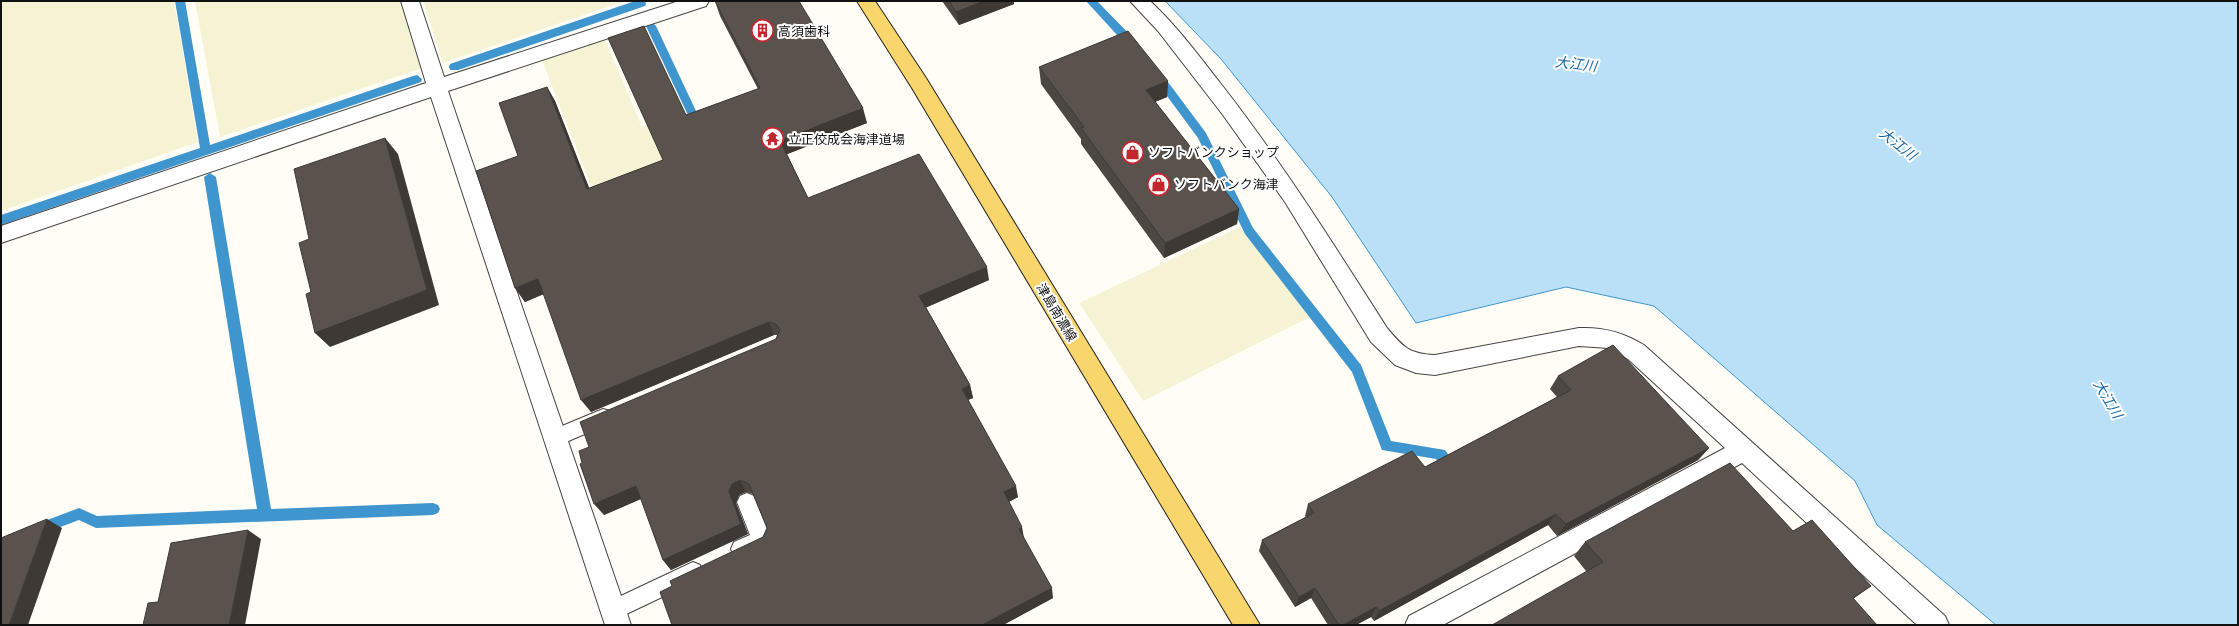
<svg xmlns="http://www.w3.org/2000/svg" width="2239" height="626" font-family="'Zilla Slab','Noto Sans JP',serif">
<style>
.farmland{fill:#f6f3d4}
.water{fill:#b9e0f7;stroke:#3f96cf}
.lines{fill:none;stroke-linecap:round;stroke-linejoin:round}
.stream{fill:#3f96cf;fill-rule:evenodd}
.service-casing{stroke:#444;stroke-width:2}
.minor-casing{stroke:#444;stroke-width:2}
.primary-casing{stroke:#222;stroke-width:2}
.service{fill:#fff;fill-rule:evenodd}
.minor{fill:#fff;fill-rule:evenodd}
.primary{fill:#f9d66b;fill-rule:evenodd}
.wall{fill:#4d4742}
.shaded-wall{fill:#3f3936}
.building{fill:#5a524d;stroke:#3f3936}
.labels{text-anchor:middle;stroke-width:4;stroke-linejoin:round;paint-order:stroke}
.poi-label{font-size:13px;fill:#111;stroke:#fff;text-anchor:start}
.street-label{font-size:13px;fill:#111;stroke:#fff}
.water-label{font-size:14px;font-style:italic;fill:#1768a6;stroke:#fff}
</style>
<rect width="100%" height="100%" fill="#fffdf5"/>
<g class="farmland">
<path d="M1,1H174L198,142L1,211Z"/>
<path d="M195,1H401L422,68L220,137Z"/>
<path d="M423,1H625L443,63Z"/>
<path d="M604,38L642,127L683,113L703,155L595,196L542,60Z"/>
<path d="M1240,227L1310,317L1143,401L1079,303Z"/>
</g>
<path class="water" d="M1165,1H2238V625H1996L1877,525L1855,481L1654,306L1566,287L1416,323L1332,197L1221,59Z"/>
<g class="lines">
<g class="stream">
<path d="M175,1H185L210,145L413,76L417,75L422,79L421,82L1,225V215L200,148Z"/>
<path d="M635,1H645L646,4L645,6L458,70H450L449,67L450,64Z"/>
<path d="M1086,1H1097L1137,42L1138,45L1137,48H1129Z"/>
<path d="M651,22L656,26L704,128L703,131L699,132L694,128L646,26Z"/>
<path d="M1158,73L1162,74L1206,133L1253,228L1361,365L1391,441L1445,450L1458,469L1457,473L1452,475L1447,473L1436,459L1382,450L1352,372L1245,234L1198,138L1153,77Z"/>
<path d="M210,173L216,177L271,509L433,503L438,505L440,509L438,513L433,515L96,528L79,520L39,535L34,533L32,529L34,525L79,508L97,516L257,509L204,177Z"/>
</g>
<defs>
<g id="service">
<path d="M603,409L610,411L612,417L610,423L557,446L550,443L547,437L550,431Z"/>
<path d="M747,493L754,496L772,539L769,546L741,559L734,556L731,549L734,542L750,535L737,502L740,496Z"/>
<path d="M693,562L700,565L703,572L700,579L620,617L613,620L606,617L603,610L606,603Z"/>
</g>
<g id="minor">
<path d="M401,1H419L444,77L679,1H709L706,6L448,91L631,625H605L431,97L1,243V226L426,83Z"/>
<path d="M1130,1H1150C1177,26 1198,55 1221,84C1282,162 1334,245 1387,328C1403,347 1409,354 1435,355L1579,328C1603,327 1623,332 1644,345L1945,616L1949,625H1917L1742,463L1443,625H1405L1409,616L1725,448L1628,359L1609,348L1579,346L1435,375L1416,373L1395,365L1371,342L1285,202L1223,115L1158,31Z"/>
</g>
<path id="primary" d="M857,1H875L926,78L1260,625H1233L912,88Z"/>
</defs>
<use href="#service" class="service-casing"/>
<use href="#minor" class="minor-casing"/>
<use href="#primary" class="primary-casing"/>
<use href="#service" class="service"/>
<use href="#minor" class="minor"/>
<use href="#primary" class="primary"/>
</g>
<g class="wall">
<path d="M715,1L867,123L787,154L808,198L989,280L926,307L970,385L973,398L968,400L1018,497L1009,502L1024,538L1053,598L1003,625H672V586L763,537L767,528L753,494L746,492L739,495L736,503L748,534L671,570L663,560L641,499L604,515L582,463L589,447L776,339L777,335H774L591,412L544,294L525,302L515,288L518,156L547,87L555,101L589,188L663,160L686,115L758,89L720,16Z"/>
<path d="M942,1H1014V4L959,25Z"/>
<path d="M1039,67L1168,81L1167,97L1155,102L1239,209L1237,224L1164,258L1081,144V139L1041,84Z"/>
<path d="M1558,376L1709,448L1698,460L1557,536L1548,525L1374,621L1371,617L1356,625H1328L1311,598L1295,607L1259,551L1262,540L1306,517L1305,516L1308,504L1425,467L1557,397L1550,389Z"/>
<path d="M1793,531L1871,586L1853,599L1586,571L1574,556L1585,542Z"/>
</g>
<g class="shaded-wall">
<path d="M984,1H1014V4L959,25L956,12Z"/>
<path d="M1168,81L1167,97L1145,106L1146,90Z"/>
<path d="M547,87L555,101L595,203L587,189Z"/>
<path d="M863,108L867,123L785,155L780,141Z"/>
<path d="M385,138L398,154L439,305L330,347L315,333Z"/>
<path d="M1239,209L1237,224L1164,258L1165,243Z"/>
<path d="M987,267L989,280L923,309L919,296Z"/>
<path d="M538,279L548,292L525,302L515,288Z"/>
<path d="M769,322L774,335L591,412L581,400Z"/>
<path d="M970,385L973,398L965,401L962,389Z"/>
<path d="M1709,448L1698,460L1557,536L1566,524Z"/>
<path d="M740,480L746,492L739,495L736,503L748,534L671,570L663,560L729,491L732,484Z"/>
<path d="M636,486L645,497L604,515L594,504Z"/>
<path d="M1016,486L1018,497L1006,503L1004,492Z"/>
<path d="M1556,514L1548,525L1374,621L1379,611Z"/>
<path d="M47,519L62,528L28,625H9Z"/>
<path d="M1022,527L1024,538L1019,529Z"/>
<path d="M248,530L261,539L245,625H229Z"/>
<path d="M1052,588L1053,598L1003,625H982Z"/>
<path d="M1315,588L1311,598L1295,607L1299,597Z"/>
<path d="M1376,607L1371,617L1356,625H1343Z"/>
</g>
<g class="building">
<path d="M715,1H799L863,108L780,141L808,198L919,154L987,267L919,296L970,385L962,389L1016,486L1004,492L1022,527L1019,529L1052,588L982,625H672L660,592L672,586L670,581L763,537L767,528L749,484L740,480L732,484L729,491L741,524L663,560L636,486L594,504L580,464L582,463L579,451L589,447L580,422L776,339L780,330L776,324L769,322L581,400L538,279L515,288L476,171L518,156L499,103L547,87L587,189L663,160L608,38L644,26L686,115L760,88Z"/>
<path d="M949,1H984L956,12Z"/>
<path d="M1128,31L1168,81L1146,90L1239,209L1165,243L1081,128L1084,127L1039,67Z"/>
<path d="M385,138L427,290L315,333L306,294L311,292L299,243L309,239L294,169Z"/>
<path d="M1613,345L1709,448L1566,524L1556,514L1379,611L1376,607L1343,625H1339L1315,588L1299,597L1262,540L1314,513L1308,504L1412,451L1425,467L1571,390L1558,376Z"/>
<path d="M1730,463L1793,531L1812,520L1871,586L1853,598L1877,625H1492L1603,562L1585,542Z"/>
<path d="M47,519L9,625H1V538Z"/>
<path d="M248,530L229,625H143L148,603L158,602L171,543Z"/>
</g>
<defs>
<symbol id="building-ring" viewBox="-11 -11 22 22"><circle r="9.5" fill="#fff" stroke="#c4262e" stroke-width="1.5"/><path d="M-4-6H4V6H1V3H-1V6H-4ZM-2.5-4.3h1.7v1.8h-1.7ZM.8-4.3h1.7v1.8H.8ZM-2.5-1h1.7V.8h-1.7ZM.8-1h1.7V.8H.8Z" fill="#c4262e"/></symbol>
<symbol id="temple-ring" viewBox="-11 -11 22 22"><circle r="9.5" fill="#fff" stroke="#c4262e" stroke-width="1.5"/><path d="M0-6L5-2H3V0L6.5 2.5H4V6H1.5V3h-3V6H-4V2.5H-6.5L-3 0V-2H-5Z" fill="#c4262e"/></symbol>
<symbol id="shop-ring" viewBox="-11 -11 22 22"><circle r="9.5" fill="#fff" stroke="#c4262e" stroke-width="1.5"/><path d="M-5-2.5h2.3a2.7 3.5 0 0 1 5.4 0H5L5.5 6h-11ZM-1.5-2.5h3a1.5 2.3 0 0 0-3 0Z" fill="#c4262e"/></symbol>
</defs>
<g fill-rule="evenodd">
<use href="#building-ring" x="750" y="18" width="25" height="25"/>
<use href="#temple-ring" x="760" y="126" width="25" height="25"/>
<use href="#shop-ring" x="1120" y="140" width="25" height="25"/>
<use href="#shop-ring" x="1146" y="172" width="25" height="25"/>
</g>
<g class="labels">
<g class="poi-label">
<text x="778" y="36">高須歯科</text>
<text x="788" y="144">立正佼成会海津道場</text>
<text x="1148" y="157">ソフトバンクショップ</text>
<text x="1174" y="189">ソフトバンク海津</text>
</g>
<g class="street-label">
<text transform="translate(1057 312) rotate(59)" y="5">津島南濃線</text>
</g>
<g class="water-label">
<text transform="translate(1576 64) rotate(7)" y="5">大江川</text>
<text transform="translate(1898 144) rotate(38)" y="5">大江川</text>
<text transform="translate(2108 399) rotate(59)" y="5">大江川</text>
</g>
</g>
<rect width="2239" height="626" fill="none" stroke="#111111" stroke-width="4"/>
</svg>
